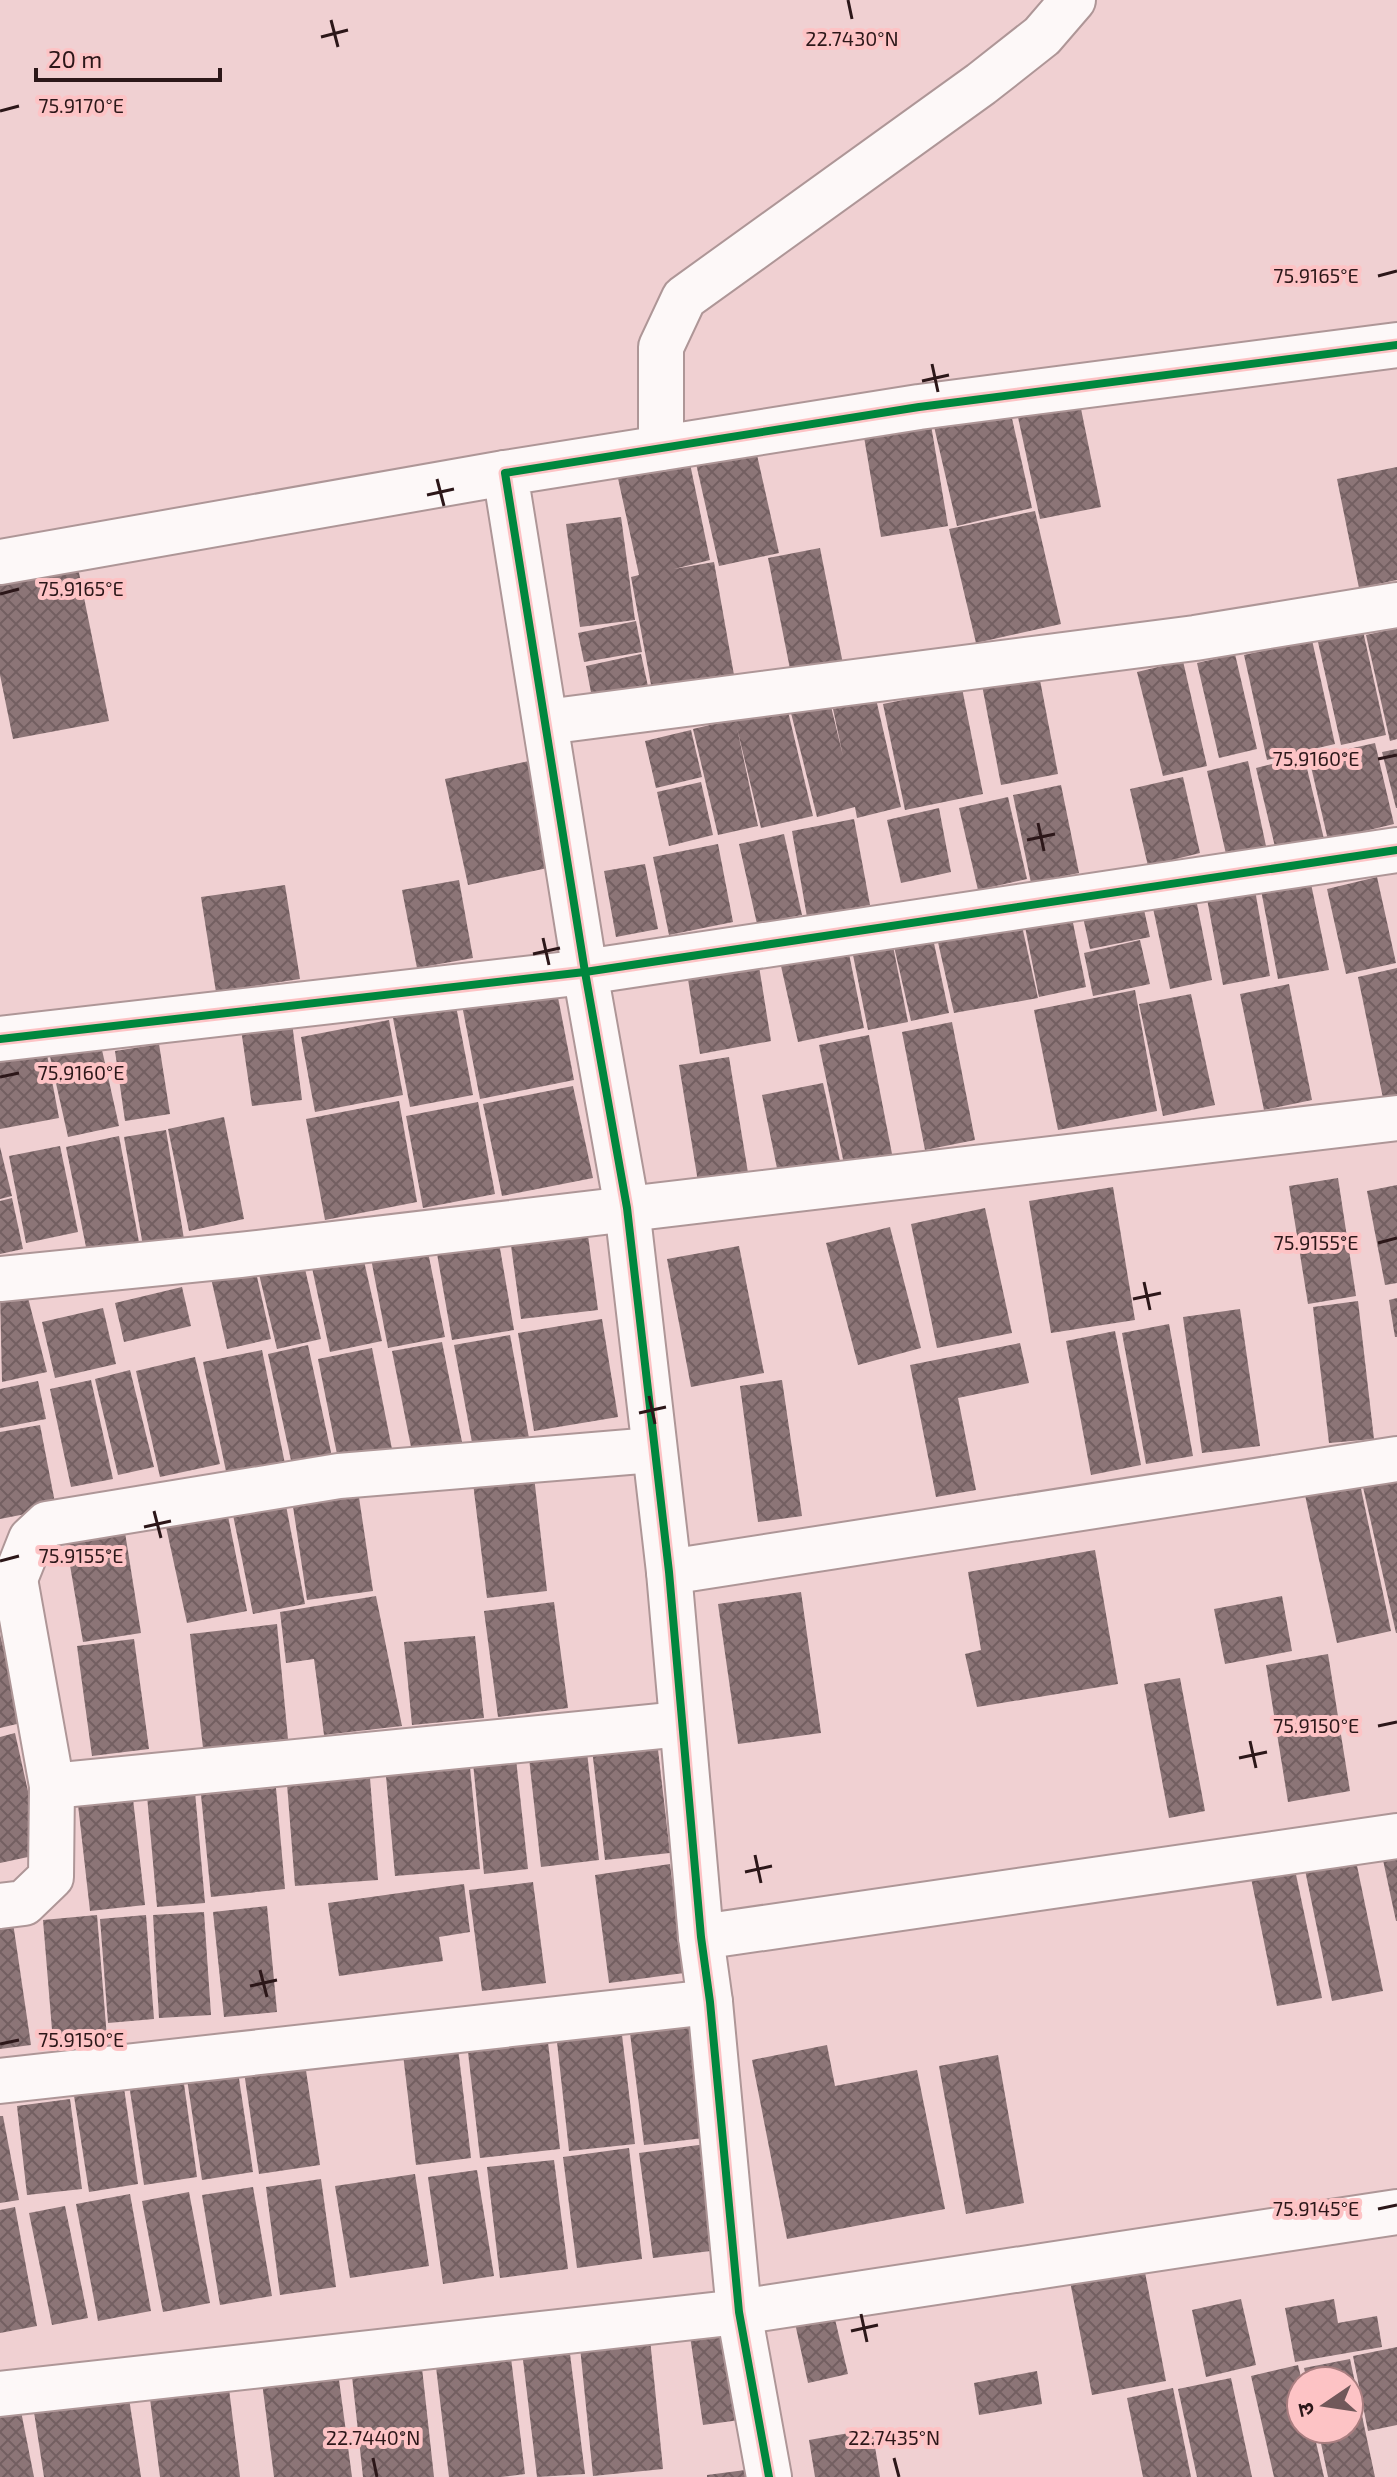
<svg xmlns="http://www.w3.org/2000/svg" width="1397" height="2477" font-family="'Exo 2','Noto Sans Devanagari',sans-serif">
<style>
.building{fill:url(#building-cross-hatch)}
.lines{fill:none;stroke-linecap:round;stroke-linejoin:round}
.minor-casing{stroke:#ae9697;stroke-width:48}
.minor{stroke:#fdf8f8;stroke-width:44}
.cycleway-casing{stroke:#fdc3c5;stroke-width:13}
.cycleway{stroke:#00873e;stroke-width:8}
.ticks{fill:none;stroke:#2c1719;stroke-width:3}
.ticks-label{font-size:20px;text-anchor:middle;fill:#2c1719;stroke:#fdc3c5;stroke-width:8;stroke-linejoin:round;paint-order:stroke}
</style>
<defs>
<pattern id="building-cross-hatch" width="8" height="8" patternUnits="userSpaceOnUse" patternTransform="scale(2)"><rect width="8" height="8" fill="#8c7577"/><path d="M0 0l8 8M0 8l8-8" fill="none" stroke="#735f61"/></pattern>
</defs>
<rect width="100%" height="100%" fill="#f0d0d2"/>
<g class="building">
<path d="M1078,394L1101,507L1040,519L1016,408Z"/>
<path d="M1009,405L1032,508L957,526L933,422Z"/>
<path d="M930,419L948,526L881,537L863,431Z"/>
<path d="M755,446L779,553L719,566L695,459Z"/>
<path d="M688,454L710,560L674,569L714,562L734,675L652,690L631,577L639,575L616,469Z"/>
<path d="M1397,467V580L1359,588L1337,479Z"/>
<path d="M1035,511L1061,624L976,643L949,529Z"/>
<path d="M621,517L635,620L580,627L566,524Z"/>
<path d="M820,548L843,664L791,674L768,558Z"/>
<path d="M76,558L109,721L13,739L0,675V573Z"/>
<path d="M636,621L642,652L584,662L578,633Z"/>
<path d="M1397,628V739L1390,741L1366,635Z"/>
<path d="M1363,631L1386,735L1341,745L1318,642Z"/>
<path d="M1312,640L1335,744L1267,760L1244,655Z"/>
<path d="M641,654L649,691L593,703L586,666Z"/>
<path d="M1235,654L1257,749L1219,758L1197,663Z"/>
<path d="M1183,661L1207,766L1163,776L1137,672Z"/>
<path d="M1039,675L1058,774L1001,785L982,685Z"/>
<path d="M962,688L983,794L905,810L883,704Z"/>
<path d="M829,698L843,756L833,709L876,699L901,807L857,818L855,807L817,817L789,705Z"/>
<path d="M786,703L813,816L761,828L737,728L758,826L718,835L693,729L735,719Z"/>
<path d="M691,730L702,777L656,788L645,741Z"/>
<path d="M1375,743L1394,824L1328,840L1309,758Z"/>
<path d="M1397,749V808H1396L1382,752Z"/>
<path d="M1304,756L1324,839L1276,851L1256,768Z"/>
<path d="M529,761L552,867L468,885L445,779Z"/>
<path d="M1248,761L1266,846L1226,854L1207,771Z"/>
<path d="M1183,777L1200,853L1148,866L1130,789Z"/>
<path d="M701,782L713,835L669,846L657,792Z"/>
<path d="M1061,785L1079,873L1031,883L1013,795Z"/>
<path d="M1008,797L1027,879L978,890L959,808Z"/>
<path d="M939,808L951,872L901,883L887,820Z"/>
<path d="M854,819L870,905L807,917L792,831Z"/>
<path d="M784,834L802,915L757,924L739,844Z"/>
<path d="M718,844L733,922L669,935L653,857Z"/>
<path d="M645,864L658,929L616,937L604,871Z"/>
<path d="M1377,877L1396,963L1346,974L1327,889Z"/>
<path d="M1310,879L1329,970L1278,979L1261,890Z"/>
<path d="M459,880L473,958L417,968L402,890Z"/>
<path d="M285,885L300,979L216,992L201,897Z"/>
<path d="M1255,890L1270,976L1223,985L1207,899Z"/>
<path d="M1141,896L1150,937L1090,949L1081,908Z"/>
<path d="M1196,899L1212,980L1170,989L1153,908Z"/>
<path d="M1071,913L1086,987L1039,997L1024,922Z"/>
<path d="M1020,917L1038,998L954,1013L935,929Z"/>
<path d="M932,934L949,1013L911,1021L893,942Z"/>
<path d="M891,936L908,1022L868,1030L851,945Z"/>
<path d="M1140,940L1150,984L1093,996L1084,953Z"/>
<path d="M847,944L864,1028L798,1042L779,957Z"/>
<path d="M758,960L771,1041L700,1054L687,973Z"/>
<path d="M1397,968V1100L1384,1103L1358,977Z"/>
<path d="M1289,984L1312,1100L1264,1110L1240,994Z"/>
<path d="M556,987L574,1080L480,1099L462,1005Z"/>
<path d="M1135,990L1157,1111L1058,1130L1034,1010Z"/>
<path d="M1191,994L1215,1105L1163,1116L1139,1004Z"/>
<path d="M456,1006L473,1095L410,1107L393,1018Z"/>
<path d="M389,1020L403,1095L315,1112L301,1037Z"/>
<path d="M952,1022L975,1140L925,1150L902,1032Z"/>
<path d="M292,1023L302,1100L252,1106L241,1029Z"/>
<path d="M98,1032L119,1126L68,1137L47,1043Z"/>
<path d="M869,1035L892,1154L844,1164L819,1045Z"/>
<path d="M159,1044L170,1114L125,1121L115,1051Z"/>
<path d="M46,1049L59,1118L0,1129V1058Z"/>
<path d="M729,1057L750,1185L700,1194L679,1065Z"/>
<path d="M823,1083L841,1166L779,1178L762,1095Z"/>
<path d="M573,1086L593,1178L502,1196L483,1104Z"/>
<path d="M399,1101L417,1202L325,1220L306,1119Z"/>
<path d="M478,1102L495,1194L423,1208L406,1116Z"/>
<path d="M224,1117L244,1219L189,1231L168,1129Z"/>
<path d="M166,1130L184,1239L143,1246L124,1137Z"/>
<path d="M119,1136L139,1242L87,1252L66,1147Z"/>
<path d="M60,1146L78,1232L26,1243L9,1156Z"/>
<path d="M0,1147L12,1196L0,1199Z"/>
<path d="M1338,1178L1356,1296L1308,1304L1289,1186Z"/>
<path d="M1397,1185V1283L1385,1285L1367,1191Z"/>
<path d="M1113,1187L1135,1320L1051,1333L1029,1201Z"/>
<path d="M12,1198L23,1249L0,1254V1201Z"/>
<path d="M985,1208L1012,1333L937,1348L911,1224Z"/>
<path d="M890,1227L921,1348L858,1365L826,1243Z"/>
<path d="M587,1228L598,1310L521,1319L510,1238Z"/>
<path d="M425,1237L445,1337L388,1348L369,1248Z"/>
<path d="M498,1237L514,1330L452,1340L436,1248Z"/>
<path d="M739,1246L764,1373L691,1387L667,1259Z"/>
<path d="M362,1252L382,1341L330,1352L311,1263Z"/>
<path d="M303,1260L321,1339L277,1349L258,1270Z"/>
<path d="M255,1268L271,1339L227,1349L211,1278Z"/>
<path d="M25,1286L47,1372L2,1382L0,1292Z"/>
<path d="M182,1287L191,1326L124,1342L115,1303Z"/>
<path d="M1397,1298V1337H1395L1389,1300Z"/>
<path d="M1358,1301L1374,1439L1329,1443L1313,1307Z"/>
<path d="M103,1308L116,1364L55,1378L42,1322Z"/>
<path d="M1240,1309L1260,1446L1202,1453L1183,1317Z"/>
<path d="M602,1319L618,1417L534,1431L518,1333Z"/>
<path d="M1169,1324L1193,1456L1146,1464L1122,1333Z"/>
<path d="M1115,1331L1141,1465L1091,1475L1066,1341Z"/>
<path d="M510,1335L529,1438L473,1448L454,1345Z"/>
<path d="M442,1342L462,1442L412,1452L392,1351Z"/>
<path d="M1020,1343L1029,1383L958,1398L976,1490L936,1497L910,1365Z"/>
<path d="M308,1345L332,1457L292,1465L268,1354Z"/>
<path d="M372,1348L392,1449L338,1459L318,1359Z"/>
<path d="M262,1350L285,1464L227,1476L203,1362Z"/>
<path d="M195,1357L220,1464L160,1477L136,1371Z"/>
<path d="M130,1370L154,1467L118,1475L95,1379Z"/>
<path d="M91,1380L113,1479L71,1487L50,1389Z"/>
<path d="M782,1380L802,1516L758,1522L740,1386Z"/>
<path d="M38,1381L46,1419L0,1428V1389Z"/>
<path d="M40,1425L56,1508L0,1519V1432Z"/>
<path d="M534,1476L547,1591L487,1598L473,1483Z"/>
<path d="M1397,1479V1633H1396L1363,1487Z"/>
<path d="M357,1484L373,1591L307,1600L291,1493Z"/>
<path d="M1360,1484L1391,1631L1337,1643L1305,1495Z"/>
<path d="M283,1490L305,1604L253,1614L230,1500Z"/>
<path d="M225,1501L247,1611L187,1623L163,1513Z"/>
<path d="M123,1520L141,1633L83,1642L64,1530Z"/>
<path d="M1095,1550L1118,1684L977,1707L965,1654L981,1650L968,1572Z"/>
<path d="M801,1592L821,1733L738,1744L718,1604Z"/>
<path d="M376,1596L402,1726L324,1735L314,1659L286,1663L280,1612Z"/>
<path d="M1282,1596L1292,1651L1225,1664L1214,1609Z"/>
<path d="M554,1602L568,1708L498,1717L484,1611Z"/>
<path d="M277,1624L288,1739L203,1748L190,1634Z"/>
<path d="M0,1634L21,1723L0,1728Z"/>
<path d="M475,1636L484,1718L412,1725L404,1642Z"/>
<path d="M134,1639L149,1749L92,1756L77,1646Z"/>
<path d="M1328,1654L1350,1791L1288,1802L1266,1665Z"/>
<path d="M1180,1678L1205,1811L1169,1818L1144,1684Z"/>
<path d="M15,1733L42,1854L0,1863V1737Z"/>
<path d="M657,1741L670,1853L605,1860L592,1749Z"/>
<path d="M587,1752L599,1860L541,1867L529,1758Z"/>
<path d="M516,1759L528,1869L484,1874L473,1763Z"/>
<path d="M470,1767L480,1869L395,1876L386,1776Z"/>
<path d="M370,1778L378,1880L295,1886L287,1784Z"/>
<path d="M276,1788L285,1889L211,1897L201,1795Z"/>
<path d="M132,1790L145,1905L90,1911L77,1796Z"/>
<path d="M195,1792L205,1903L157,1907L147,1796Z"/>
<path d="M1397,1857V1921H1396L1383,1860Z"/>
<path d="M1356,1861L1383,1991L1332,2001L1305,1870Z"/>
<path d="M670,1864L684,1973L609,1983L595,1875Z"/>
<path d="M1294,1865L1322,1998L1277,2006L1250,1873Z"/>
<path d="M533,1882L546,1983L482,1991L469,1890Z"/>
<path d="M464,1884L470,1932L439,1937L443,1961L339,1976L328,1903Z"/>
<path d="M267,1906L277,2012L224,2017L213,1912Z"/>
<path d="M204,1912L211,2015L159,2018L153,1915Z"/>
<path d="M97,1915L107,2038L53,2042L43,1920Z"/>
<path d="M146,1915L154,2019L108,2023L100,1919Z"/>
<path d="M12,1916L31,2045L0,2049V1917Z"/>
<path d="M690,2026L704,2138L644,2145L630,2033Z"/>
<path d="M622,2035L635,2144L569,2151L557,2042Z"/>
<path d="M548,2042L560,2149L480,2158L468,2052Z"/>
<path d="M827,2045L835,2086L917,2070L945,2209L787,2239L752,2060Z"/>
<path d="M458,2048L471,2158L416,2165L403,2054Z"/>
<path d="M998,2055L1024,2203L966,2214L939,2066Z"/>
<path d="M304,2057L320,2165L259,2174L243,2065Z"/>
<path d="M238,2072L253,2172L202,2180L187,2079Z"/>
<path d="M183,2077L197,2177L144,2185L129,2084Z"/>
<path d="M124,2088L138,2184L89,2192L74,2096Z"/>
<path d="M70,2099L82,2189L27,2195L17,2106Z"/>
<path d="M0,2116H3L19,2200L0,2203Z"/>
<path d="M706,2144L719,2250L653,2258L639,2153Z"/>
<path d="M629,2148L642,2259L577,2268L563,2157Z"/>
<path d="M554,2160L568,2269L500,2278L487,2167Z"/>
<path d="M477,2170L494,2276L443,2284L428,2177Z"/>
<path d="M415,2174L429,2266L350,2278L335,2186Z"/>
<path d="M321,2179L336,2287L280,2295L266,2187Z"/>
<path d="M253,2187L272,2296L220,2305L202,2195Z"/>
<path d="M189,2192L210,2303L163,2312L142,2201Z"/>
<path d="M130,2194L151,2311L98,2321L76,2204Z"/>
<path d="M65,2206L88,2318L52,2325L29,2213Z"/>
<path d="M15,2207L37,2326L0,2333V2210Z"/>
<path d="M1143,2262L1166,2381L1092,2395L1069,2276Z"/>
<path d="M1241,2299L1256,2365L1206,2377L1192,2310Z"/>
<path d="M1334,2299L1338,2323L1377,2316L1382,2347L1295,2362L1285,2308Z"/>
<path d="M834,2315L848,2374L808,2383L795,2323Z"/>
<path d="M733,2323L747,2419L703,2425L689,2329Z"/>
<path d="M649,2329L663,2469L593,2476L579,2337Z"/>
<path d="M568,2338L585,2474L537,2477L521,2343Z"/>
<path d="M509,2341L525,2474L501,2477H449L434,2350Z"/>
<path d="M1397,2347V2425L1368,2431L1353,2356Z"/>
<path d="M420,2350L434,2477H363L350,2358Z"/>
<path d="M1350,2359L1375,2477H1328L1318,2429H1349V2381H1307L1304,2368Z"/>
<path d="M337,2365L352,2477H274L261,2374Z"/>
<path d="M1298,2365L1302,2381L1301,2429H1313L1324,2477H1274L1251,2376Z"/>
<path d="M1037,2371L1042,2404L979,2415L974,2383Z"/>
<path d="M227,2373L240,2477H160L148,2383Z"/>
<path d="M1231,2378L1252,2477H1197L1178,2389Z"/>
<path d="M127,2385L141,2477H44L32,2399Z"/>
<path d="M1173,2388L1191,2477H1143L1127,2398Z"/>
<path d="M18,2396L34,2477H0V2399Z"/>
<path d="M872,2429L880,2477H815L809,2440Z"/>
<path d="M753,2469L754,2477H707V2475Z"/>
</g>
<g class="lines">
<defs>
<g id="minor">
<path d="M661,448V347L684,298L981,84L1042,36L1073,0"/>
<path d="M0,562L505,473"/>
<path d="M546,722L1195,638L1397,605"/>
<path d="M0,1039L585,972L1397,850"/>
<path d="M0,1279L240,1255L1397,1118"/>
<path d="M669,1572L1397,1459"/>
<path d="M15,1579L31,1539L47,1524L339,1476L653,1450"/>
<path d="M0,1581L15,1579L52,1786L51,1877L24,1903L0,1906"/>
<path d="M52,1786L681,1724"/>
<path d="M701,1937L1397,1836"/>
<path d="M0,2081L710,2002"/>
<path d="M0,2394L739,2312L1397,2212"/>
<path d="M769,2477L739,2312L710,2002L701,1937L669,1572L627,1208L585,972L505,473L919,407L1397,345"/>
</g>
</defs>
<use href="#minor" class="minor-casing"/>
<use href="#minor" class="minor"/>
<defs>
<g id="cycleway">
<path d="M0,1039L585,972L1397,850"/>
<path d="M769,2477L739,2312L710,2002L701,1937L669,1572L627,1208L585,972L505,473L919,407L1397,345"/>
</g>
</defs>
<use href="#cycleway" class="cycleway-casing"/>
<use href="#cycleway" class="cycleway"/>
</g>
<path class="ticks" d="M848,0L852,19M331,20L338,47M321,37L348,30M0,111L19,106M1378,276L1397,271M932,364L938,392M922,381L949,375M437,479L444,506M427,495L454,489M0,594L19,589M1378,759L1397,755M1038,823L1044,851M1027,840L1055,834M543,938L549,965M533,954L560,948M0,1077L19,1073M1378,1243L1397,1238M1144,1282L1150,1310M1133,1299L1161,1293M649,1396L655,1424M639,1413L666,1407M154,1511L161,1538M144,1527L171,1521M0,1561L19,1556M1378,1726L1397,1722M1250,1741L1256,1768M1239,1758L1267,1752M755,1855L761,1883M745,1872L772,1866M260,1970L267,1997M250,1986L277,1980M0,2044L19,2040M1378,2209L1397,2205M861,2314L867,2342M851,2331L878,2325M373,2458L377,2477M894,2458L899,2477"/>
<g class="ticks-label">
<text x="852" y="46">22.7430°N</text>
<text x="81" y="113">75.9170°E</text>
<text x="1316" y="283">75.9165°E</text>
<text x="81" y="596">75.9165°E</text>
<text x="1316" y="766">75.9160°E</text>
<text x="81" y="1080">75.9160°E</text>
<text x="1316" y="1250">75.9155°E</text>
<text x="81" y="1563">75.9155°E</text>
<text x="1316" y="1733">75.9150°E</text>
<text x="81" y="2047">75.9150°E</text>
<text x="1316" y="2216">75.9145°E</text>
<text x="373" y="2445">22.7440°N</text>
<text x="894" y="2445">22.7435°N</text>
</g>
<g transform="translate(1325 2405) rotate(257)"><circle r="38" fill="#fdc3c5" stroke="#a97e80" stroke-width="2"/>
<path d="M0-6L14 30L0 20L-14 30Z" fill="#71585a"/>
<text y="-12" font-size="22" font-weight="bold" text-anchor="middle" fill="#2c1719">उ</text>
</g>
<path d="M36 68v12h184v-12" fill="none" stroke="#2c1719" stroke-width="4"/>
<text x="48" y="68" font-size="24" fill="#2c1719" stroke="#fdc3c5" stroke-width="6" paint-order="stroke">20 m</text>
</svg>
